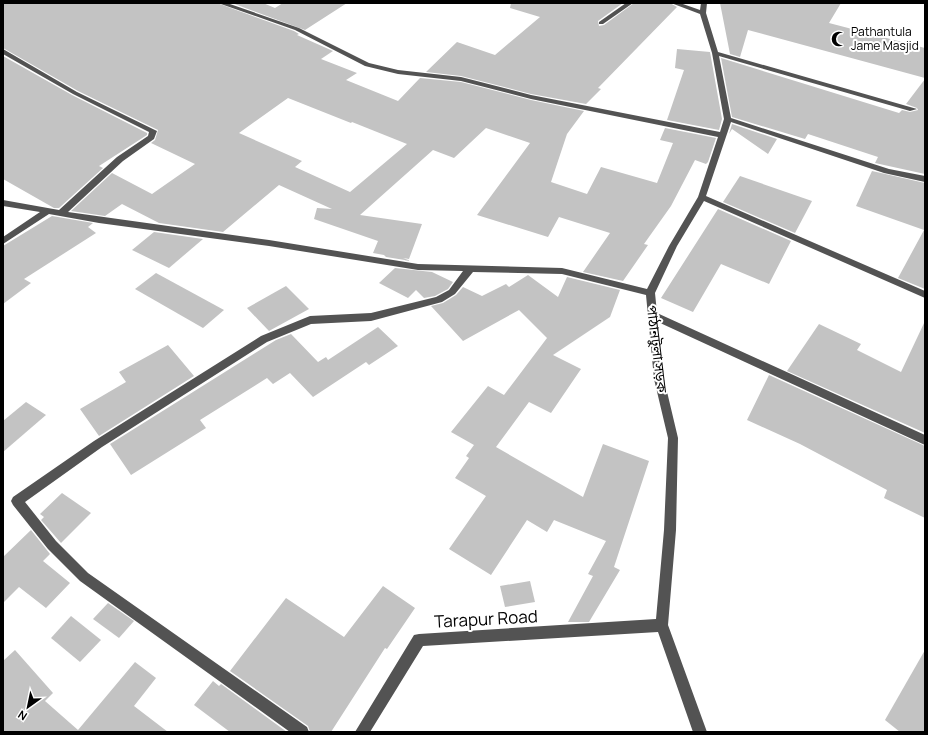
<svg xmlns="http://www.w3.org/2000/svg" width="928" height="735" font-family="Manrope,'Noto Sans Bengali',sans-serif">
<style>
.building{fill:#c3c3c3;fill-rule:evenodd}
.lines{fill:none;stroke-linecap:round;stroke-linejoin:round}
.minor{fill:#535353;fill-rule:evenodd}
.labels{text-anchor:middle;stroke-width:4;stroke-linejoin:round;paint-order:stroke}
.far-poi-label{font-size:12px;fill:#000;stroke:#fff;text-anchor:start}
.street-label{font-size:14px;fill:#000;stroke:#fff}
.near-street-label{font-size:17px;fill:#000;stroke:#fff}
</style>
<rect width="100%" height="100%" fill="#fff"/>
<g class="building">
<path d="M3,3H217L294,31L299,34L297,35L333,51L321,59L357,73L346,80L398,101L420,78L461,82L531,100L584,111L567,134L551,182L587,194L601,167L657,183L673,143L660,140L665,128L716,138L708,162L706,164L695,160L671,206L644,244L648,245L623,281L583,272L610,233L559,217L548,237L477,215L530,143L486,128L454,158L433,150L360,215L422,224L409,259L403,258L411,261L386,257L384,255L373,253L378,241L314,219L317,208L332,209L279,185L223,232L159,223L122,204L105,216L71,211L112,173L152,194L195,164L151,143L155,140L158,130L78,91L3,48ZM288,98L351,123L352,122L407,144L350,192L295,167L302,161L239,133Z"/>
<path d="M232,3H263L275,8L283,3H347L305,30Z"/>
<path d="M511,3H623L598,21L599,26L604,25L634,3H670L677,7L598,88L601,89L586,104L531,94L461,76L426,72L457,42L495,55L540,17L510,8Z"/>
<path d="M720,3H841L829,23L925,48V78L748,30L740,57L730,54Z"/>
<path d="M677,49L710,52L722,119L719,130L667,120L684,70L675,68Z"/>
<path d="M3,56L72,95L147,133V135L99,166L103,168L59,208H54L3,179Z"/>
<path d="M721,58L899,113L902,110L910,112L918,110L917,108L906,104L925,79V174L875,163L878,157L808,134L805,139L732,117Z"/>
<path d="M732,124L777,139L768,154L732,129L729,134Z"/>
<path d="M872,171L925,183V289L898,278L924,230L856,206Z"/>
<path d="M740,176L812,201L795,233L723,202Z"/>
<path d="M718,209L791,241L769,284L721,264L693,312L661,298Z"/>
<path d="M52,216L93,223L88,227L96,233L24,279L31,283L3,304V246Z"/>
<path d="M154,232L203,239L169,268L132,250Z"/>
<path d="M395,268L432,272L453,282L448,289L435,296L424,298L416,290L408,298L379,283Z"/>
<path d="M156,273L224,310L203,328L135,289Z"/>
<path d="M528,275L558,297L567,277L620,290L610,317L553,355L581,369L551,413L529,402L496,447L583,497L603,444L649,461L614,567L620,570L589,622H568L593,576L588,574L606,541L554,520L547,532L527,520L491,575L449,549L486,496L455,478L469,458L466,456L474,445L451,432L488,386L504,395L547,338L519,310L463,341L431,306L443,303L456,295L463,287L482,296L506,284L509,287Z"/>
<path d="M286,286L309,309L269,331L247,308Z"/>
<path d="M925,321V433L787,371L819,324L861,344L857,350L901,372Z"/>
<path d="M378,327L398,346L369,365L366,362L313,397L290,373L273,384L267,378L200,420L206,428L131,475L110,444L276,340L291,334L318,362L326,357L328,360Z"/>
<path d="M168,345L194,376L99,436L80,409L126,382L119,372Z"/>
<path d="M769,375L925,446V518L884,498L887,490L800,444L747,420Z"/>
<path d="M26,402L46,415L3,452V421Z"/>
<path d="M62,493L91,513L61,543L41,520L44,517L40,514Z"/>
<path d="M31,530L50,554L43,561L70,583L46,608L19,587L3,603V557Z"/>
<path d="M530,581L535,602L505,607L500,586Z"/>
<path d="M383,586L415,608L387,649L385,648L331,732H310L308,726L230,671L286,598L344,637Z"/>
<path d="M108,603L134,621L119,638L93,619Z"/>
<path d="M71,616L101,640L80,662L51,638Z"/>
<path d="M15,650L53,693L45,701L78,730L135,662L156,678L134,706L168,732H3V661Z"/>
<path d="M925,650V732H900L885,720Z"/>
<path d="M213,681L219,686L221,684L287,732H230L194,705Z"/>
</g>
<g class="lines">
<g class="minor">
<path d="M218,3H227L299,28L369,63L398,70L461,77L531,95L720,132L724,119L712,53L700,14L671,3H680L700,10L701,3H707L706,13L718,52L917,109L910,111L719,56L731,118L889,169L925,176V182L884,173L731,122L706,196L925,291V298L704,201L677,246L655,293L657,313L925,435V445L658,322L664,379L678,438L676,530L668,625L707,732H693L658,632L423,646L370,732H355L414,635L419,634L656,619L664,530L668,438L654,379L646,295L562,274L473,272L455,294L442,302L371,321L311,324L267,342L102,447L25,502L56,541L88,573L307,727L309,732H290L80,581L48,549L13,505L11,501L13,497L94,441L261,336L310,316L371,313L436,297L449,290L463,271L418,270L269,246L99,223L49,214L3,244V237L40,212L3,206V200L59,210L117,157L148,136L149,132L73,94L3,54V49L77,92L157,131L154,139L123,161L68,212L269,240L418,264L562,268L647,289L669,246L698,197L718,137L531,99L461,81L398,74L365,66L295,30Z"/>
<path d="M626,3H633L603,24H599V22Z"/>
</g>
</g>
<defs>
<symbol id="mosque-bare" viewBox="-9 -9 18 18"><path d="M3.5-4.9A6 6 0 1 0 3.5 4.9A5 5 0 1 1 3.5-4.9Z" fill="#000" stroke="#fff" stroke-width="2.5" paint-order="stroke"/></symbol>
</defs>
<g fill-rule="evenodd">
<use href="#mosque-bare" x="828" y="28" width="22" height="22"/>
</g>
<g class="labels">
<g class="far-poi-label">
<text x="851" y="36">Pathantula<tspan x="851" dy="14">Jame Masjid</tspan></text>
</g>
<g class="street-label">
<text transform="translate(657 349) rotate(83)" y="5">পাঠানটুলা সড়ক</text>
</g>
<g class="near-street-label">
<text transform="translate(486 619) rotate(-3)" y="6">Tarapur Road</text>
</g>
</g>
<rect width="928" height="735" fill="none" stroke="#000000" stroke-width="8"/>
<g transform="translate(28 707) rotate(213)" stroke="#ffffff" stroke-width="3" paint-order="stroke">
<path d="M0-3L7 15L0 10L-7 15Z" fill="#000000"/>
<text y="-6" font-size="11" font-weight="bold" text-anchor="middle" fill="#000000">N</text>
</g>
</svg>
